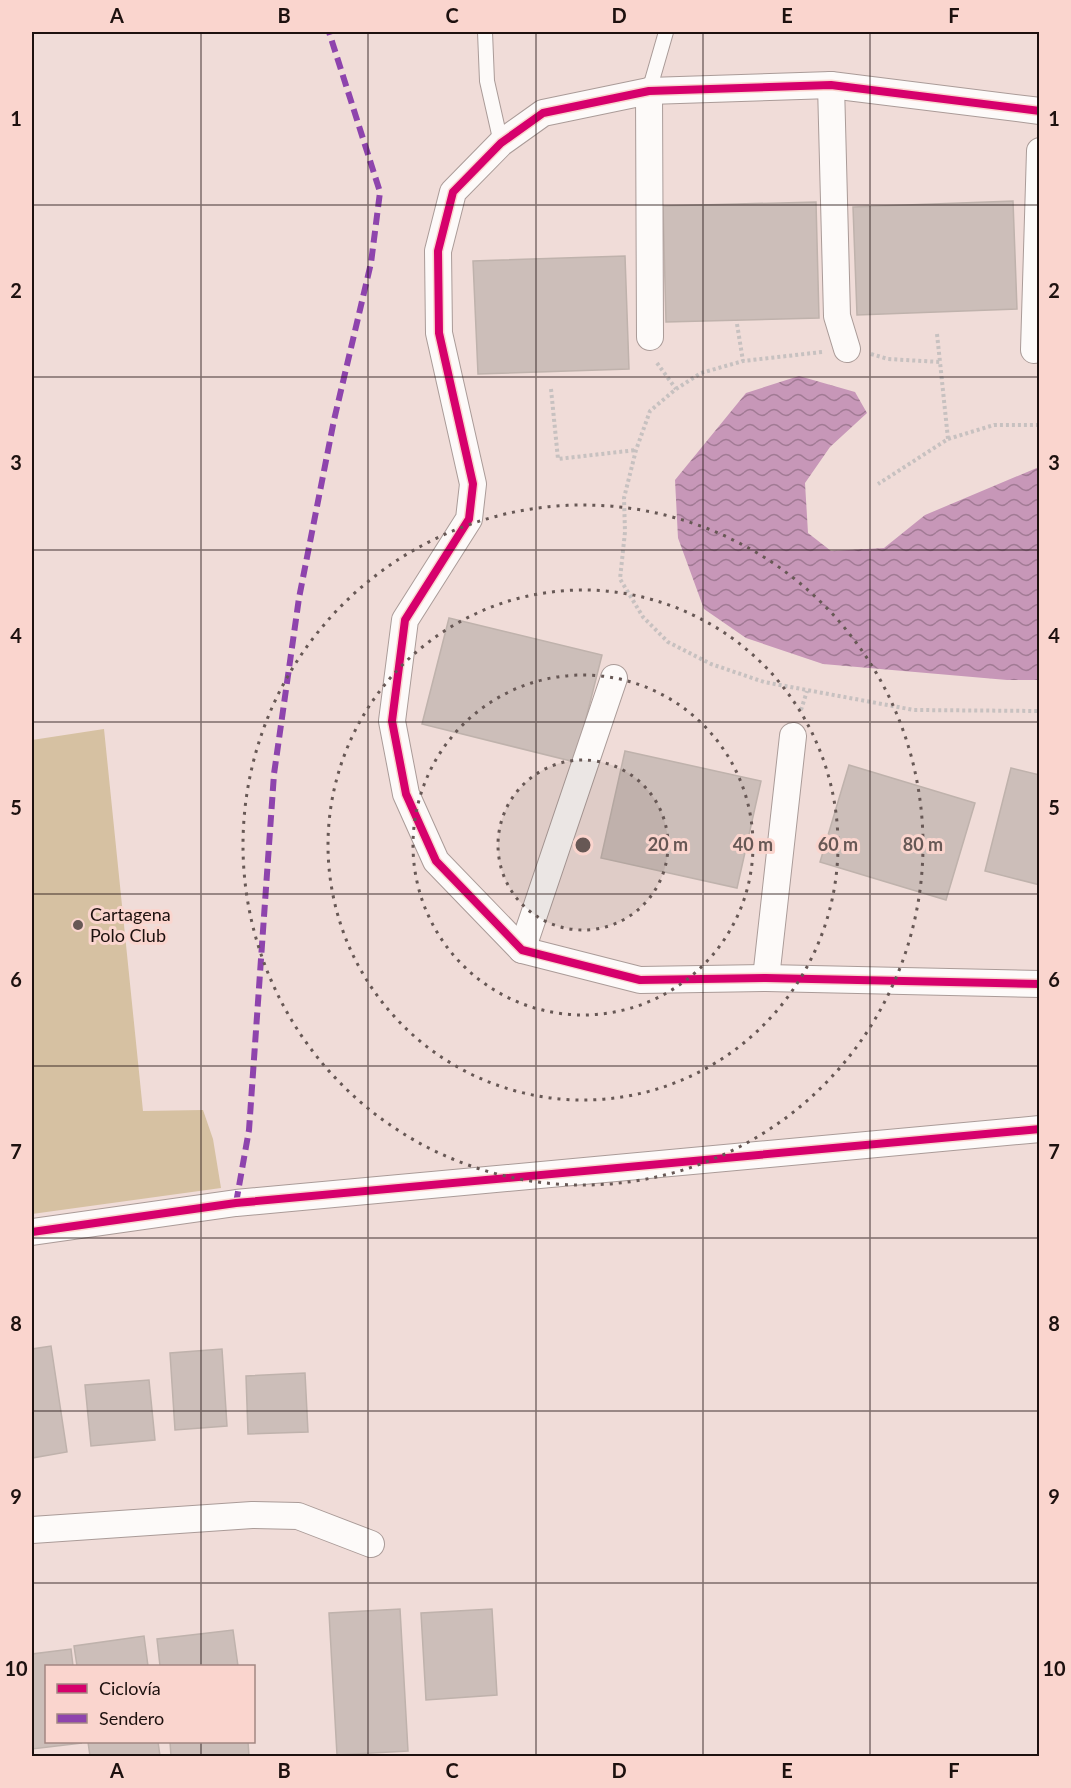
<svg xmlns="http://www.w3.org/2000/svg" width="1071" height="1788" font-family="Lato,sans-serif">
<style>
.green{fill:#d6c1a2}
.water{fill:url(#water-waves)}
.building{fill:#ccbeb9;stroke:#bfb2ac;stroke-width:1.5}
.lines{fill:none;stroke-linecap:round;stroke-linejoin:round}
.service-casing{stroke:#aa9b98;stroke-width:16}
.minor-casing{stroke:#aa9b98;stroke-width:28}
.path{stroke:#c7c1c0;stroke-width:4;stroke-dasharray:3 3;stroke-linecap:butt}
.service{stroke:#fdfaf9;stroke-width:14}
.minor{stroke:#fdfaf9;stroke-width:26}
.quiet{stroke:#8e44ad;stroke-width:6;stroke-dasharray:12 6;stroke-linecap:butt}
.cycleway-casing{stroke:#fad5ce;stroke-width:11}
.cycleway{stroke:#d6006c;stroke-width:8}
.grid{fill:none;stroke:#1d110f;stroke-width:1.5;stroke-opacity:0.55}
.ring{fill:none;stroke:#675855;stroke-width:3;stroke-dasharray:3 6}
.poi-dot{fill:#675855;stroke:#fad5ce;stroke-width:2}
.labels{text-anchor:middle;stroke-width:6;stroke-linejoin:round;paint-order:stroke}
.poi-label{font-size:18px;fill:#1d110f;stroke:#fad5ce;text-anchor:start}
.centre{fill:#675855;stroke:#fad5ce;stroke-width:3}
.ring-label{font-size:18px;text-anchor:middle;font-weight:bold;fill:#675855;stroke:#fad5ce;stroke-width:6;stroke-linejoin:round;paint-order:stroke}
.neatline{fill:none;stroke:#1d110f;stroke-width:2}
.grid-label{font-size:20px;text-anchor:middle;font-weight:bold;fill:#1d110f}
</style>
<defs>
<pattern id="water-waves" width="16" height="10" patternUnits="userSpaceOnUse" patternTransform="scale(1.5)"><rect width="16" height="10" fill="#c797b8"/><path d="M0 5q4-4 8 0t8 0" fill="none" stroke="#a17a94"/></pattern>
</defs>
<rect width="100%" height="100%" fill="#f0dcd8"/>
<path class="green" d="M104,729L143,1111L203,1110L213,1139L221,1188L32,1214V740Z"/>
<path class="water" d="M799,376L855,392L867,413L830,447L805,483L808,533L831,551L884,548L925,515L1039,467V680H1007L823,664L746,638L704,609L678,538L675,480L746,393Z"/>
<g class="building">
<path d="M1013,201L1017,309L857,315L853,207Z"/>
<path d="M816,202L819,318L666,322L663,206Z"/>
<path d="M625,256L629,369L478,374L473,261Z"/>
<path d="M449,618L602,655L575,762L422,724Z"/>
<path d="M625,751L761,781L737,888L601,858Z"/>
<path d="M849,765L975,803L946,900L820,862Z"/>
<path d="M1011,768L1040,775V885L985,871Z"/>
<path d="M51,1346L67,1452L32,1458V1349Z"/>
<path d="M222,1349L227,1426L175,1430L170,1353Z"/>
<path d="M305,1373L308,1432L248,1434L246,1376Z"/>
<path d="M149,1380L155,1440L91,1446L85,1385Z"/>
<path d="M400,1609L408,1751L337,1755L329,1613Z"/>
<path d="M492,1609L497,1695L426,1700L421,1613Z"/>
<path d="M233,1630L238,1666H160L157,1639Z"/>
<path d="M144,1636L148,1666H77L74,1646Z"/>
<path d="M71,1649L73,1666H46V1742L82,1743L32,1749V1654Z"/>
<path d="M88,1742H158L160,1756H90Z"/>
<path d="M170,1742H248L249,1756H171Z"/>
</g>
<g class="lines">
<defs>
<g id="service">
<path d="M485,32L487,81L501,143"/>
<path d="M649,91L666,32"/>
</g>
<g id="minor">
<path d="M831,85L837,316L847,349"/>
<path d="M649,91L650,337"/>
<path d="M1040,111L831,85L649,91L543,113L501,143L453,192L438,251L439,333L473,484L469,519L405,620L392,721L406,794L436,861L522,950L640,980L766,978L1040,984"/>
<path d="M1034,350L1040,151"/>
<path d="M522,950L614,678"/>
<path d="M766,978L793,736"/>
<path d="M32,1232L236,1203L1040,1129"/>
<path d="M32,1530L252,1515L298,1516L371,1544"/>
</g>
</defs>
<use href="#service" class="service-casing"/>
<use href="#minor" class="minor-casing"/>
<g class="path">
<path d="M737,324L743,361"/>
<path d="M937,334L940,362"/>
<path d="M822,352L743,361L701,373L676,389L650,411L636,450L624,498L625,532L620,579L643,617L668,642L711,664L764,682L914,710L1040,711"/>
<path d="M871,354L888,359L940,362L948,439L878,484"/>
<path d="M657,363L676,389"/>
<path d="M551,389L558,459L636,450"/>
<path d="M948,439L994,425H1040"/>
<path d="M801,710L807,691"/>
</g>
<use href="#service" class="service"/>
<use href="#minor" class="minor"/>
<path class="quiet" d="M236,1203L249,1130L274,774L299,598L334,420L371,263L380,192L329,32"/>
<defs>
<g id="cycleway">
<path d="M1040,111L831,85L649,91L543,113L501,143L453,192L438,251L439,333L473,484L469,519L405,620L392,721L406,794L436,861L522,950L640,980L766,978L1040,984"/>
<path d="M32,1232L236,1203L1040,1129"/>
</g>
</defs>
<use href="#cycleway" class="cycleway-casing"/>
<use href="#cycleway" class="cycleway"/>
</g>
<path class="grid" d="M201,32V1666M368,32V1756M536,32V1756M703,32V1756M870,32V1756M32,205H1040M32,377H1040M32,550H1040M32,722H1040M32,894H1040M32,1066H1040M32,1238H1040M32,1411H1040M32,1583H1040M201,1742V1756"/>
<circle cx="583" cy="845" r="85" fill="#675855" fill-opacity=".12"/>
<g class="ring">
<circle cx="583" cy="845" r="85"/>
<circle cx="583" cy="845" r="170"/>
<circle cx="583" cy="845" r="255"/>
<circle cx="583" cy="845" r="340"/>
</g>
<circle class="poi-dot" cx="78" cy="925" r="6"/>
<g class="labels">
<g class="poi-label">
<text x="90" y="921">Cartagena<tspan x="90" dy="21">Polo Club</tspan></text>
</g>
</g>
<circle cx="583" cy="845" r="9" class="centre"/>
<g class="ring-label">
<text x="668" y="851">20 m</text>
<text x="753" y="851">40 m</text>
<text x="838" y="851">60 m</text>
<text x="923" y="851">80 m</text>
</g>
<rect width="1071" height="1788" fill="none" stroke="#fad5ce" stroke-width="66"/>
<rect x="45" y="1665" width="210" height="78" fill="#fad5ce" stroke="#a28782" stroke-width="1.5"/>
<rect x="57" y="1684" width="30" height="9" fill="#d6006c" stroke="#a28782" stroke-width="1.5"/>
<text x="99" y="1695" font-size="18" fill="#1d110f">Ciclovía</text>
<rect x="57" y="1714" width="30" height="9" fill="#8e44ad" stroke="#a28782" stroke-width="1.5"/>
<text x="99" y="1725" font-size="18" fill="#1d110f">Sendero</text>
<rect x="33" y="33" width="1005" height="1722" class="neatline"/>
<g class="grid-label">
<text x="117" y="23">A</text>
<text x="284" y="23">B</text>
<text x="452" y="23">C</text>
<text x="619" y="23">D</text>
<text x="787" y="23">E</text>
<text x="954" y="23">F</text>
<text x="16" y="126">1</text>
<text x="1054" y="126">1</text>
<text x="16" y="298">2</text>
<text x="1054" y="298">2</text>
<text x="16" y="470">3</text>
<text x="1054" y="470">3</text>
<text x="16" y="643">4</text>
<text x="1054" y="643">4</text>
<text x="16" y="815">5</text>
<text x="1054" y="815">5</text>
<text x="16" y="987">6</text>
<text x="1054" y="987">6</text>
<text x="16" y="1159">7</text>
<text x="1054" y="1159">7</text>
<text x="16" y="1331">8</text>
<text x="1054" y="1331">8</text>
<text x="16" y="1504">9</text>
<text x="1054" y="1504">9</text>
<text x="16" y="1676">10</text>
<text x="1054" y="1676">10</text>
<text x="117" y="1778">A</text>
<text x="284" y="1778">B</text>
<text x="452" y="1778">C</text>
<text x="619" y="1778">D</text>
<text x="787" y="1778">E</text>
<text x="954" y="1778">F</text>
</g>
</svg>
